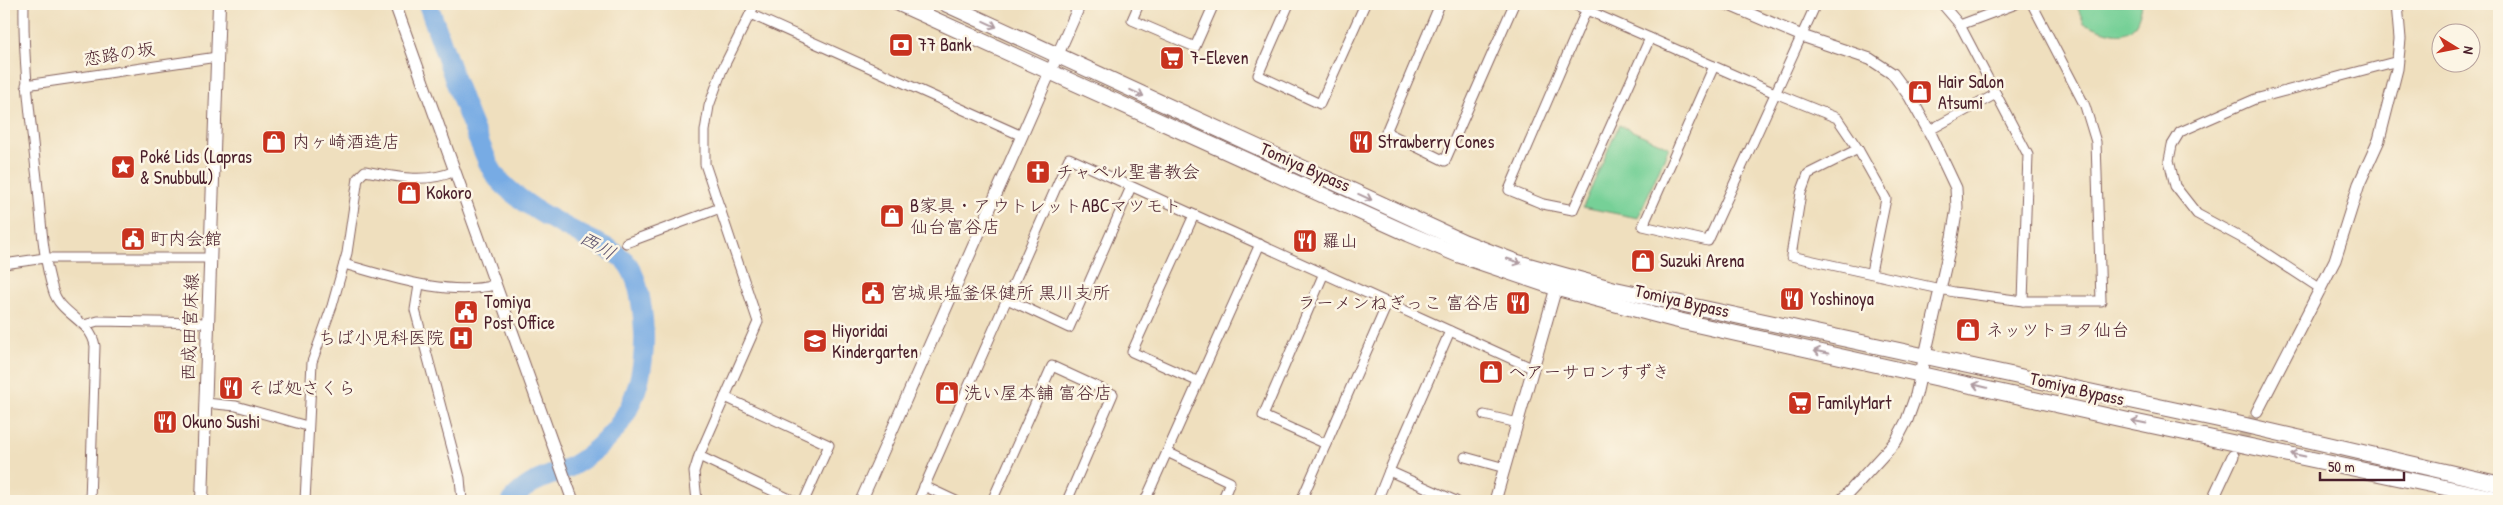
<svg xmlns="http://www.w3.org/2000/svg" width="2503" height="505" font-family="'Patrick Hand','Klee One',sans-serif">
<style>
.green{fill:#76d097;stroke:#607861}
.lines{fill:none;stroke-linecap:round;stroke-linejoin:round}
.river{stroke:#77abe4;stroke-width:20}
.tertiary-tunnel{stroke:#ceb9a1;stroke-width:11;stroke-dasharray:11 5.5;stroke-linecap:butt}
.minor-casing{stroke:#84625e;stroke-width:11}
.tertiary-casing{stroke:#84625e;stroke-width:13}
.secondary-casing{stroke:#84625e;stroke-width:14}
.trunk-casing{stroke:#84625e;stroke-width:17}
.minor{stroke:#fff;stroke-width:9}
.tertiary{stroke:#fff;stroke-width:11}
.secondary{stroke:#fff;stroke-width:12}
.trunk{stroke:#fff;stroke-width:15}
.oneway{stroke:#ae9aa0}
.labels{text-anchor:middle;stroke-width:5;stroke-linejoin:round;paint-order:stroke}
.poi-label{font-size:18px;fill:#4a1f2b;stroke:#fcf5e5;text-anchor:start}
.street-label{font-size:18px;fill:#4a1f2b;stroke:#fcf5e5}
.water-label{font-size:19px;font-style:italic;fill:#5a506c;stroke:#fcf5e5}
</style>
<rect width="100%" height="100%" fill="#fcf5e5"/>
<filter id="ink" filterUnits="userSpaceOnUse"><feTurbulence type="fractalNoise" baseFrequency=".02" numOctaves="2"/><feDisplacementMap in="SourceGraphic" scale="10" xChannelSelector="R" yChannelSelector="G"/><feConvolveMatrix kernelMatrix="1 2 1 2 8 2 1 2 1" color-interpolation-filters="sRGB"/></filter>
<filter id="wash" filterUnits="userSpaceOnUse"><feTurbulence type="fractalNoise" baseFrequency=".0096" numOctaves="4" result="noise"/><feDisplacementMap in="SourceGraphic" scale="20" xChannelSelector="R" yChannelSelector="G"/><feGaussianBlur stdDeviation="1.12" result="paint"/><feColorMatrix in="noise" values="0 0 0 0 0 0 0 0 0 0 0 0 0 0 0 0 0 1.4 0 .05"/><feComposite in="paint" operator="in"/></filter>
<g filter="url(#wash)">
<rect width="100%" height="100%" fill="#efdfbe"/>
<g class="green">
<path d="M2076,4H2142C2135,45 2114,35 2084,23Z"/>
<path d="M1619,125L1669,147L1638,218L1583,207Z"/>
</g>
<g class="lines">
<path class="river" d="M428,4C445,51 460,100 481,146C486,157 490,170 498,179C521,204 554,221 583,236C598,244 613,249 625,261C640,277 643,312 644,333C645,364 638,397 620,423C609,439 589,457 572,466C546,479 531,478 511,501"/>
</g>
</g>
<g filter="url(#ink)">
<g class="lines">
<path class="tertiary-tunnel" d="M2233,456L2257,412"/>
<defs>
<g id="minor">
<path d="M24,4C23,60 30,115 36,170C41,210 41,251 53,290C60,315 91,320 95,346L90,501"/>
<path d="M755,4L722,70L709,106L705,131V164L758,322L699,456L794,501"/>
<path d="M1139,4L1132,20L1195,47L1214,4"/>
<path d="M1289,4L1258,75L1320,104L1365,4"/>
<path d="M1440,4L1386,132L1445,161L1514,4"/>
<path d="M1573,4L1775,93L1837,118L1858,149L1808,174L1801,193L1791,256L1954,292L2023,301H2101L2096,142L2085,106L2032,4"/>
<path d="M1589,4L1509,190L1543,204L1573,210L1650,38"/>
<path d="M1942,4L1960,25L2028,155L2023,301"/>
<path d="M750,14L1022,136"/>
<path d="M1960,25L2016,4"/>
<path d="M1714,66L1643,226L1708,241L1816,4"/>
<path d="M26,85L217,57"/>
<path d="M1928,131L1996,94"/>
<path d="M1858,149L1886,199L1871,272"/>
<path d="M1194,215L1132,352L1199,382"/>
<path d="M626,243L720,208"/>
<path d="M4,264L45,258H210"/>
<path d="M344,264C391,277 446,297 495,285"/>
<path d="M1324,273L1263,416L1326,444L1388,302"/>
<path d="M419,285L415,310L460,478L462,501"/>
<path d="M2321,289L2249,242L2197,214L2175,186L2169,160L2172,145L2180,132L2255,99L2398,61"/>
<path d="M1007,299L1069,328L1131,187"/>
<path d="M84,325L98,321L208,323"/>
<path d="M1450,331L1389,471L1456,501"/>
<path d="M725,397L829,445L804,501"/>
<path d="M205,403L236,406L307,426"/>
<path d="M1484,415L1518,423"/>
<path d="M1167,452L1230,482L1222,501"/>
<path d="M1465,457L1505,468"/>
<path d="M924,486L956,501"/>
<path d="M305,501L312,362L332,306L347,253L358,178L365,171C396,177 425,184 455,171"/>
<path d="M697,501L694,472L699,456"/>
<path d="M918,501L1069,158L1534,369"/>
<path d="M992,501L1052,366L1113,394L1067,501"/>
<path d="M1145,501L1260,244"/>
<path d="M1301,501L1326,444"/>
<path d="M1377,501L1389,471"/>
</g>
<g id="tertiary">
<path d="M395,4L573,501"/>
<path d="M1727,4L1802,36L1870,59L1893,74L1910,97L1931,135L1956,188L1957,208L1952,237L1916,395L1907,420L1896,441L1841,501"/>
<path d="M2257,412L2335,260L2359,184L2379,140L2397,69L2400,39L2397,4"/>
<path d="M861,501L1080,4"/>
<path d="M1495,501L1556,288"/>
<path d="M2212,501L2233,456"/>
</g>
<path id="secondary" d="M202,501L219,4"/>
<g id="trunk">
<path d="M900,4L1409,234L1459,255L1556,288L1676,320L2135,422L2499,499"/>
<path d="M946,4L1464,242L1516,262L1613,289L2235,423L2499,484"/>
</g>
</defs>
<use href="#minor" class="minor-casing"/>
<use href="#tertiary" class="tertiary-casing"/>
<use href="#secondary" class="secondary-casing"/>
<use href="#trunk" class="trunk-casing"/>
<use href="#minor" class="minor"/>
<use href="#tertiary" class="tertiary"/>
<use href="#secondary" class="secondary"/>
<use href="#trunk" class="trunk"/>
</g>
<defs><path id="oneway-shaft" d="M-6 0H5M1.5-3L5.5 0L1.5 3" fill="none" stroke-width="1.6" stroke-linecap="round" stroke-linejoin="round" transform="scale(1.25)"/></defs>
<g class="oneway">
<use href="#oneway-shaft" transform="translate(990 24) rotate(24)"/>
<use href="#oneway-shaft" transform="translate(1137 93) rotate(25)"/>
<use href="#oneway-shaft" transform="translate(1365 197) rotate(24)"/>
<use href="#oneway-shaft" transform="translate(1514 261) rotate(19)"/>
<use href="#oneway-shaft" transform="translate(1821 352) rotate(-168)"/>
<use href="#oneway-shaft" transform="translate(1980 386) rotate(-167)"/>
<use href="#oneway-shaft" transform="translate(2139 422) rotate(-168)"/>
<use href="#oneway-shaft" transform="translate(2298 455) rotate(-168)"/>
</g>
</g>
<defs>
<symbol id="bank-square" viewBox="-11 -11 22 22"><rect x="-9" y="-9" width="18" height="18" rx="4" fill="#c8321e" stroke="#fcf5e5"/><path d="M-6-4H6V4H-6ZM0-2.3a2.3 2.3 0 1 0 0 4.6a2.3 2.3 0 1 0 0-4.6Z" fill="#fff"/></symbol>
<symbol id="supermarket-square" viewBox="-11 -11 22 22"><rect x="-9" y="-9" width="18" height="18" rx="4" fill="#c8321e" stroke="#fcf5e5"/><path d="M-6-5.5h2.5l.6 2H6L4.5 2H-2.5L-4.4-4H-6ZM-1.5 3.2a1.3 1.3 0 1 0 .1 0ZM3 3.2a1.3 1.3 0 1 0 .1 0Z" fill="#fff"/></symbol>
<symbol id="shop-square" viewBox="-11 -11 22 22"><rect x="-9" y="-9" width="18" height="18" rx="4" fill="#c8321e" stroke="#fcf5e5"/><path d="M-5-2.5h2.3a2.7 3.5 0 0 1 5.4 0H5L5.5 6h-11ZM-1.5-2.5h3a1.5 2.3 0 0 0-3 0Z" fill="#fff"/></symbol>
<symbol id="restaurant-square" viewBox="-11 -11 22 22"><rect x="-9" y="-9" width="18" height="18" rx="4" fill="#c8321e" stroke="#fcf5e5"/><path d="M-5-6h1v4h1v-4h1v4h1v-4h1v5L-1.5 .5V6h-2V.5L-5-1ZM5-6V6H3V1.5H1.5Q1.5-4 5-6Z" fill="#fff"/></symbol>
<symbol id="sight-square" viewBox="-11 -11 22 22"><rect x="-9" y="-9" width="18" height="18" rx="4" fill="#c8321e" stroke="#fcf5e5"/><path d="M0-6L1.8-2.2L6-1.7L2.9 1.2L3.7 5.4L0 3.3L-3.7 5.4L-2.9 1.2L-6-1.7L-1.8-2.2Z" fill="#fff"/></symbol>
<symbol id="church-square" viewBox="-11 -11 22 22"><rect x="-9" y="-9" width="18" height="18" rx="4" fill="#c8321e" stroke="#fcf5e5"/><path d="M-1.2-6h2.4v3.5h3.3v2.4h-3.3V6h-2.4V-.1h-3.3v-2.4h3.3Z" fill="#fff"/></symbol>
<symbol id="civic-square" viewBox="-11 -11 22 22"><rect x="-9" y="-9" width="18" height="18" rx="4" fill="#c8321e" stroke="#fcf5e5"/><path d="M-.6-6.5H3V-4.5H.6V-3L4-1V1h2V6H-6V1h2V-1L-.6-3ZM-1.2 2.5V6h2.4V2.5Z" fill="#fff"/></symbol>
<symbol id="hospital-square" viewBox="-11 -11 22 22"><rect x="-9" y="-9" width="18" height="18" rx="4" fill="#c8321e" stroke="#fcf5e5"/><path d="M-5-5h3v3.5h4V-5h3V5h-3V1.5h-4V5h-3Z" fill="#fff"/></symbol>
<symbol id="school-square" viewBox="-11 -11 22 22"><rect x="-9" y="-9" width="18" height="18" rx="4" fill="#c8321e" stroke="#fcf5e5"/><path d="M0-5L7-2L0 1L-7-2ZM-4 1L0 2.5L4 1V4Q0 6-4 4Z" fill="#fff"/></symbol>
</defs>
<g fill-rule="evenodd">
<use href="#bank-square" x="887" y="31" width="28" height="28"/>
<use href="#supermarket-square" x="1158" y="44" width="28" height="28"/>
<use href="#shop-square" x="1906" y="78" width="28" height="28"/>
<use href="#shop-square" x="260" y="128" width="28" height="28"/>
<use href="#restaurant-square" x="1347" y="128" width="28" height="28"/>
<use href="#sight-square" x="109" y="153" width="28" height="28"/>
<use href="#church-square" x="1024" y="158" width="28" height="28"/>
<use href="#shop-square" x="395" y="179" width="28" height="28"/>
<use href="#shop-square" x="878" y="202" width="28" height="28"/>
<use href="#civic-square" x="119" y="225" width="28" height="28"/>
<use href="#restaurant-square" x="1291" y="227" width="28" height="28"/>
<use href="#shop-square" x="1629" y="247" width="28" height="28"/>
<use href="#civic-square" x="859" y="279" width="28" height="28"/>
<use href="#restaurant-square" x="1778" y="285" width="28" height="28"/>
<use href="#restaurant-square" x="1504" y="289" width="28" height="28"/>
<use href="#civic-square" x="452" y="298" width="28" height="28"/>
<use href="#shop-square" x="1954" y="316" width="28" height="28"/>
<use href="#hospital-square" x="447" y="324" width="28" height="28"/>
<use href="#school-square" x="801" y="327" width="28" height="28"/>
<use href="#shop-square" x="1477" y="358" width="28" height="28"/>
<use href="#restaurant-square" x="217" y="374" width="28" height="28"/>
<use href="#shop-square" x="933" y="379" width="28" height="28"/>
<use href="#supermarket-square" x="1786" y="389" width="28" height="28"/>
<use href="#restaurant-square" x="151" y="408" width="28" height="28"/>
</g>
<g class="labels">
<g class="poi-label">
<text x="918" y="51">77 Bank</text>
<text x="1190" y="64">7-Eleven</text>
<text x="1938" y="88">Hair Salon<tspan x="1938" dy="21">Atsumi</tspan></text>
<text x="292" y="148">内ヶ崎酒造店</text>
<text x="1378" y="148">Strawberry Cones</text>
<text x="140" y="163">Poké Lids (Lapras<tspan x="140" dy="21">&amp; Snubbull)</tspan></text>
<text x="1056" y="178">チャペル聖書教会</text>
<text x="426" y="199">Kokoro</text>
<text x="910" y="212">B家具・アウトレットABCマツモト<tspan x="910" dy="21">仙台富谷店</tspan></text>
<text x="150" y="245">町内会館</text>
<text x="1322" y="247">羅山</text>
<text x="1660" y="267">Suzuki Arena</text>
<text x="890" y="299">宮城県塩釜保健所 黒川支所</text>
<text x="1810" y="305">Yoshinoya</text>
<text x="484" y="308">Tomiya<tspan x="484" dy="21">Post Office</tspan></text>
<text x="1500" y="309" text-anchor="end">ラーメンねぎっこ 富谷店</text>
<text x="1986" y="336">ネッツトヨタ仙台</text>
<text x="832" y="337">Hiyoridai<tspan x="832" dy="21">Kindergarten</tspan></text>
<text x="444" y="344" text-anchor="end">ちば小児科医院</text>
<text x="1508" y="378">ヘアーサロンすずき</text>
<text x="248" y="394">そば処さくら</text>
<text x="964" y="399">洗い屋本舗 富谷店</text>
<text x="1818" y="409">FamilyMart</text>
<text x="182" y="428">Okuno Sushi</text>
</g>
<g class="street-label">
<text transform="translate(119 54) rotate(-9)" y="6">恋路の坂</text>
<text transform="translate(1305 167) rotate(24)" y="6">Tomiya Bypass</text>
<text transform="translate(1682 301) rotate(13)" y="6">Tomiya Bypass</text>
<text transform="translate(190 327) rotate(-88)" y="6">西成田宮床線</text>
<text transform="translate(2077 389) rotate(13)" y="6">Tomiya Bypass</text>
</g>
<g class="water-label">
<text transform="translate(598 245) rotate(30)" y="7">西川</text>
</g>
</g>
<rect width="2503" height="505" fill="none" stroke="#fcf5e5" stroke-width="20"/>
<g transform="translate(2456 48) rotate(100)"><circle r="24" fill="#fcf5e5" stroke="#b59f9b"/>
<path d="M0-4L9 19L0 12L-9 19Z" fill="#c8321e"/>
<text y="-8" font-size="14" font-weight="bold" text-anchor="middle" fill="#4a1f2b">N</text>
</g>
<path d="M2320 472v8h84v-8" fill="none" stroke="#4a1f2b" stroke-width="2.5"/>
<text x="2328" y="472" font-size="15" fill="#4a1f2b" stroke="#fcf5e5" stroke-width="4" paint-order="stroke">50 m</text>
</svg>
